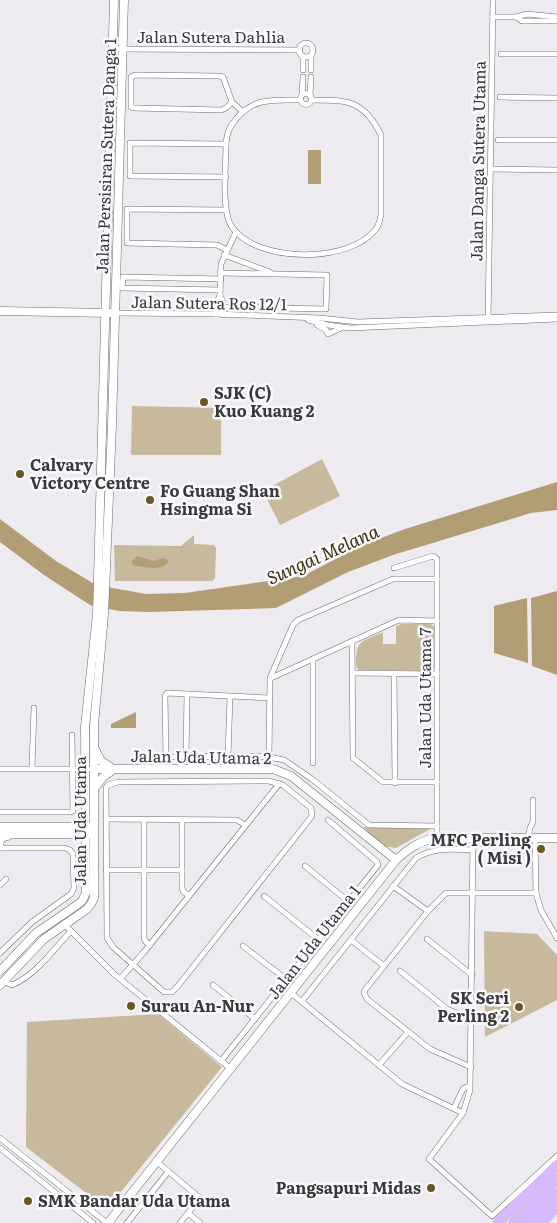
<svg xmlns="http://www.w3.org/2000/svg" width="557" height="1223" font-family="Literata,serif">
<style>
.green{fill:#c6b99c}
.water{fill:#b19e74}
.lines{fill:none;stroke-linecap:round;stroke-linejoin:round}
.street-casing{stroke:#6d6c6f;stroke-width:6}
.secondary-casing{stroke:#6d6c6f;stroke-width:9}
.highway-casing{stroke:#c8c8c8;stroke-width:11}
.street{stroke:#fff;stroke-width:5}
.secondary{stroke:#fff;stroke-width:8}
.highway{stroke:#d6bafe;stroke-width:10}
.poi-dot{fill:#6a5625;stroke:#faf9fd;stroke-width:2}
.labels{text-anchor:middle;stroke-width:5;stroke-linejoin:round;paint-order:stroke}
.street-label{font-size:16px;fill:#39393a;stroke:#faf9fd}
.poi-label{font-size:16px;font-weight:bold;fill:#39393a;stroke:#faf9fd;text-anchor:start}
.water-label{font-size:18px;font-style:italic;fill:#3e300b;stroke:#faf9fd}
</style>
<rect width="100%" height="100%" fill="#edebef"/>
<g class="green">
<path d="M132,406L221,408V455H131Z"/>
<path d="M322,459L340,496L280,525L263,491Z"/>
<path d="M194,535V544L214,545L216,548L215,578L212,581H115L114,545L181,546Z"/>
<path d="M401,624H431L434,627V668L431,671L359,670L356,667C356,639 359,643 383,632V644H396V626Z"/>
<path d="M363,827L430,829L396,848L383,846Z"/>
<path d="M484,931L537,934L557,955V1000L485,1037Z"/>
<path d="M158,1014L222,1067L107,1209L26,1147L27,1022Z"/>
</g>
<g class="water">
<rect x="308" y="150" width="13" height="34"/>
<path d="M557,482V510L531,513L393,555L348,572L276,608L149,612L119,611L90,605L44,575L0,542V519L56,561L96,585L146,594L185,593L303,576L360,546L405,529Z"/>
<path d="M137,556L154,561L163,558L169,561C162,572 147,567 135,566L132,564V561Z"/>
<path d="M557,591V675L532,666L531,598Z"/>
<path d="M527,598L528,663L494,653V606Z"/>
<path d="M136,712V728H111V724Z"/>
</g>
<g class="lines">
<defs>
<g id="street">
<path d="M493,17H516L527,14L557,17"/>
<path d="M516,17L522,21H557"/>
<circle cx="306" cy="50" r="7"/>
<path d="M113,49L300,50"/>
<path d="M501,54H557"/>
<path d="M303,70V56"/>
<path d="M311,70V55"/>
<circle cx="306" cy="99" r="5.5"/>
<path d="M302,95L303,77"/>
<path d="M310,96L311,77"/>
<path d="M500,97L557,98"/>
<path d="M301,100C275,100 254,97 236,119C229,127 227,133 226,144C226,164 221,212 232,227C256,263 350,264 376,229C379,225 380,220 381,215V135C364,100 347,100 312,100"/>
<path d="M232,102L226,108L221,110L134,108L131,107V77L135,75L219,76L223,77L232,102L242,111"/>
<path d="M498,140H557"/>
<path d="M226,144L130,143V176L226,177"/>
<path d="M491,169L557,170"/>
<path d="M226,210L127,209V243L217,245L227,250"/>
<path d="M224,255L270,272"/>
<path d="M221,273L327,275L326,309L228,307"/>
<path d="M220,290L122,288L123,277L221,279"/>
<path d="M115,313L216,314L320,318L358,322L557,315"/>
<path d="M216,314L217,302L220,295"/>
<path d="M223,315V303L220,295L221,264L236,232"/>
<path d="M308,320L328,325L350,328L557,319"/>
<path d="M488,322L493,0"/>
<path d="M317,325L326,330L328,334L341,328"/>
<path d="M394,568L433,556L437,559V838"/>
<path d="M352,641L353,758L383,782H437"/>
<path d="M313,659V763"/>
<path d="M352,673L437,674"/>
<path d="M394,674L395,783"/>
<path d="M271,678L399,620L437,621"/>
<path d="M270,698L167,693L165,696L166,757L249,756L269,757L284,760L312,779L369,825L437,826"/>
<path d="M228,756L230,697"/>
<path d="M186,757L187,694"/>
<path d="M269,757L270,678L293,625L298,620L393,579H437"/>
<path d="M0,769H88"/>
<path d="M32,769L34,708"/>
<path d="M269,781L283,785L311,808L312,816L178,986L172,992H164L113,947L107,938L106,788L108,785L118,782Z"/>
<path d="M0,812H70L73,811L72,735"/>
<path d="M106,819L237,820L245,825"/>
<path d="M144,819V938L146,942L150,945"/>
<path d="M182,820V887L183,891L189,896"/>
<path d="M473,838L470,1090L463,1113L429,1159L492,1216L557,1156"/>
<path d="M528,838L530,828L533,822V800"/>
<path d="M535,838L536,893L541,910L557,938"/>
<path d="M0,848H65L70,850L73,854L74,888L71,894L32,922L0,953"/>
<path d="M0,848L2,839L9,837"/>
<path d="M305,866L349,902"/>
<path d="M106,870H182"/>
<path d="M0,885L6,879"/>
<path d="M393,886L428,911"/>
<path d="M264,896L319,940"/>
<path d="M65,925L114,974L231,1069"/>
<path d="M427,939L472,975"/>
<path d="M351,940L384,966"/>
<path d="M243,946L287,980"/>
<path d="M400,971L447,1009L471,1019"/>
<path d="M120,979L144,952L279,784"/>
<path d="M3,981L12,985C36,975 54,949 71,931"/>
<path d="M213,985L255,1019"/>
<path d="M291,993L402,1084L463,1113"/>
<path d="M302,1001L416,858C434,847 452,849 473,850"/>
<path d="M221,1061L378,865L377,862L328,820"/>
<path d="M379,1065L408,1032"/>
<path d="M471,1067L430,1049L367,999L364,993L365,990L428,911L446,893H536"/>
<path d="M454,1108L463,1089L469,1086"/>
<path d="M0,1138L107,1223"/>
<path d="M0,1148L93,1223"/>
<path d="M157,1162L200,1198L180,1223"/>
<path d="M188,1213L200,1223"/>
<path d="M127,1223L168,1172"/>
</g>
<g id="secondary">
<path d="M0,311L110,313"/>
<path d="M95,749L101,761L112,768"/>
<path d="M94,769H273L291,776L396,860"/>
<path d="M94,789L103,777L114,769"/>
<path d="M0,827H90"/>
<path d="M0,834H90"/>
<path d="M0,971L36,933L77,905L82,901L86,893L85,727L97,614L114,0"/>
<path d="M0,985L44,939L87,909L91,904L94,898V725L104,615L112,425L124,0"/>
<path d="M108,1223L396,860C408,849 418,842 434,838H557"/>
</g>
<g id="highway">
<path d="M498,1223L557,1165"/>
<path d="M514,1223L557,1179"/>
<path d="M528,1223L557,1194"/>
<path d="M541,1223L557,1206"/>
</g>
</defs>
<use href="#street" class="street-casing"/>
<use href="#secondary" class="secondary-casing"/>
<use href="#highway" class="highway-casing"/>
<use href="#street" class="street"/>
<use href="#secondary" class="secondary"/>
<use href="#highway" class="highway"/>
</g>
<g class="poi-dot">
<circle cx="204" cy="402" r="5"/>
<circle cx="20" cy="474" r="5"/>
<circle cx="150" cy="500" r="5"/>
<circle cx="541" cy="849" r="5"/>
<circle cx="131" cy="1006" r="5"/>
<circle cx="519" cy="1007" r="5"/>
<circle cx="431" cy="1188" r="5"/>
<circle cx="28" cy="1201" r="5"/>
</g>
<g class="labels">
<g class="street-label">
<text x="211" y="43">Jalan Sutera Dahlia</text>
<text transform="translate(106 156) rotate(-88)" y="6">Jalan Persisiran Sutera Danga 1</text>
<text transform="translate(478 161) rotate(-89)" y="6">Jalan Danga Sutera Utama</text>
<text transform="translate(209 303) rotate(1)" y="6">Jalan Sutera Ros 12/1</text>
<text transform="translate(425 698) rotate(-90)" y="6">Jalan Uda Utama 7</text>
<text transform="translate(201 757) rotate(1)" y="6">Jalan Uda Utama 2</text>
<text transform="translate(80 821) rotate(-90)" y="6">Jalan Uda Utama</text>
<text transform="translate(314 942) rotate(-52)" y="6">Jalan Uda Utama 1</text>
</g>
<g class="poi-label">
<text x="214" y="399">SJK (C)<tspan x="214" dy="18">Kuo Kuang 2</tspan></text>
<text x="30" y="471">Calvary<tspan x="30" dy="18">Victory Centre</tspan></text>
<text x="160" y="497">Fo Guang Shan<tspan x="160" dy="18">Hsingma Si</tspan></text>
<text x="531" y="846" text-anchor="end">MFC Perling<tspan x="531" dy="18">( Misi )</tspan></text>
<text x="509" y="1004" text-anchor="end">SK Seri<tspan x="509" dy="18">Perling 2</tspan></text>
<text x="141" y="1012">Surau An-Nur</text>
<text x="421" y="1194" text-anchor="end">Pangsapuri Midas</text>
<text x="38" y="1207">SMK Bandar Uda Utama</text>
</g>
<g class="water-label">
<text transform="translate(323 555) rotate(-24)" y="6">Sungai Melana</text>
</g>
</g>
</svg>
